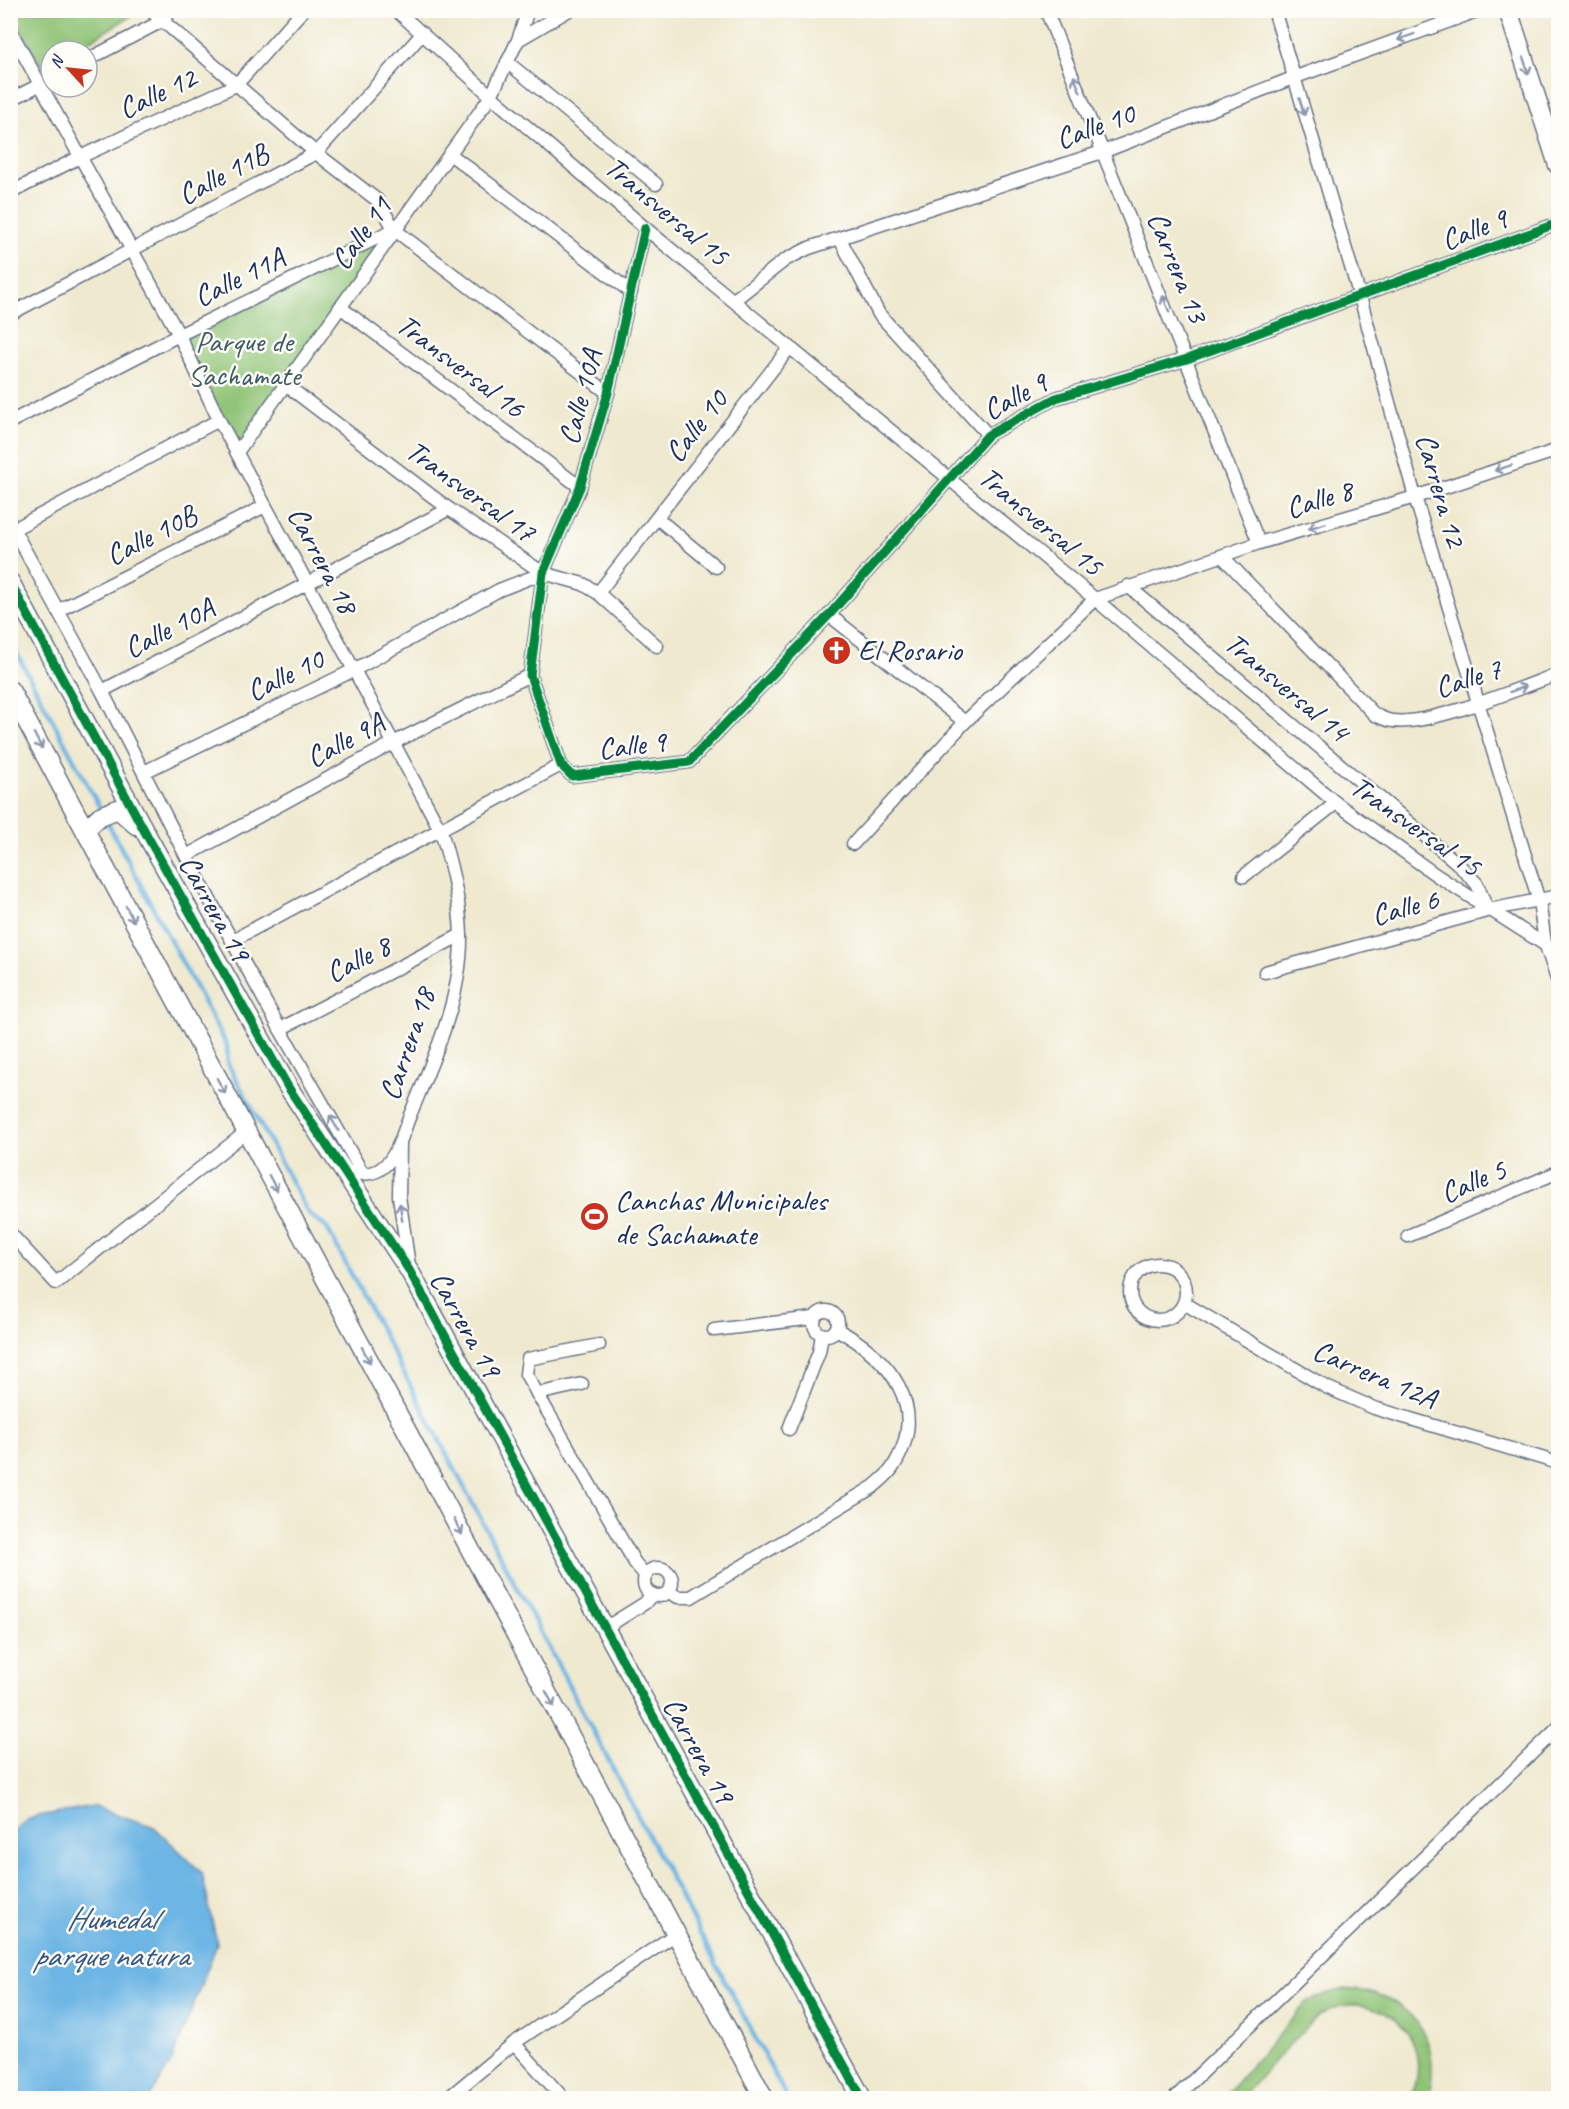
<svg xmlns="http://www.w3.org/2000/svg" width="1569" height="2109" font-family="Caveat,sans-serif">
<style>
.green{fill:#8ec375;stroke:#54796a;stroke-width:1.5}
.water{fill:#6cb5e4;stroke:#4472a1;stroke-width:1.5}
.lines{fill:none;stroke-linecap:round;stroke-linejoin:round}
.stream{stroke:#6cb5e4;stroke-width:4.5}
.street-casing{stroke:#657086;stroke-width:15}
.secondary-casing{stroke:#657086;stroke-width:21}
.street{stroke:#fff;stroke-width:12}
.secondary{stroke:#fff;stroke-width:18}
.cycleway-casing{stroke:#fdfcf7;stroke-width:13}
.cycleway{stroke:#00873e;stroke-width:9}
.oneway{stroke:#8d97ae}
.labels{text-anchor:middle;stroke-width:5;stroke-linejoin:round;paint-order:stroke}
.street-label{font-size:30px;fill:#1b2f5e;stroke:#fdfcf7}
.park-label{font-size:30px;fill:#3e5b65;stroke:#fdfcf7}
.poi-label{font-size:30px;fill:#1b2f5e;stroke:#fdfcf7;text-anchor:start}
.water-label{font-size:32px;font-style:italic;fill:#335786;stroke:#fdfcf7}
</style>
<rect width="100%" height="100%" fill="#fdfcf7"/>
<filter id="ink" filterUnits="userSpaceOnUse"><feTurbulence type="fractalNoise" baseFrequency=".0167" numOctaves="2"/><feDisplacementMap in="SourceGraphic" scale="12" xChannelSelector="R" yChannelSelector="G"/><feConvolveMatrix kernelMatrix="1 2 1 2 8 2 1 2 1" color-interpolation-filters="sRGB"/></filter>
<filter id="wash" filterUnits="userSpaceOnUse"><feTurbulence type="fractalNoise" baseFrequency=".008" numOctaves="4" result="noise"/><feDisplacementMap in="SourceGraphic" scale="24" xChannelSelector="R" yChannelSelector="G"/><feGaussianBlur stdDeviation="1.35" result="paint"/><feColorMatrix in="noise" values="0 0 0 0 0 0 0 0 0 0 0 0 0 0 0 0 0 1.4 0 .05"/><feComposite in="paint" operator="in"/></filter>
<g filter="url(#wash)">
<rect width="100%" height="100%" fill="#efe9cf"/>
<g class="green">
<path d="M136,10L138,12L72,51H51V63L42,68L11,11Z"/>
<path d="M395,230L238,451L179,335Z"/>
<path d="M1345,1989C1407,1992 1445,2036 1428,2098H1411C1420,2077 1421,2052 1407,2032C1388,2005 1344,1995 1317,2018C1289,2041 1266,2072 1241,2098H1223L1306,2003L1325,1994Z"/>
</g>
<path class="water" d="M93,1806L154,1827L202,1873L217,1944L171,2063L149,2098H11V1833L28,1818Z"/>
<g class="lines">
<g class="stream">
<path d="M10,641L101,810"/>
<path d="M105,818L227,1046L228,1064L308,1213L327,1228L787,2098"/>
</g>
</g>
</g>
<g filter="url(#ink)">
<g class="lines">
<defs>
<g id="street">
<path d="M150,10L316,153L377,200L395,230L608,393"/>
<path d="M396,10L491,96L645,228L1095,599L1336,803L1436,875L1558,953"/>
<path d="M1046,10L1259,543"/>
<path d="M1274,10L1360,297L1415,497L1539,901L1545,943L1558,982"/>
<path d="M10,30L179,335L219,420L441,831C451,865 460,900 461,935C462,998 434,1058 410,1115C404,1130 397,1157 383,1167C372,1177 357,1173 344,1171"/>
<path d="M518,40L569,10"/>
<path d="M87,60L162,21L172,10"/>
<path d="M507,62L656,184"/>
<path d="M10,100L51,79"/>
<path d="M450,154L631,292"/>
<path d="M10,193L80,157L236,85L303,10"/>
<path d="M645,228L608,393L580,487L543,573L530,675L561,765L572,776L689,762L829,615L988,435L1056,398L1187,359L1558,223"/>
<path d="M840,239L879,314L988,435"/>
<path d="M734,300L785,260L809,248L1105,151L1293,78L1480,10"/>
<path d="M340,307L580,487"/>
<path d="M10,314L316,153L423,33"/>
<path d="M286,385L449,509L543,573L583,584L598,593L657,646"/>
<path d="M10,422L179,335L393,230"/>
<path d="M238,451L491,96L518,40L528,10"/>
<path d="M657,518L716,567"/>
<path d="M10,523L102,691L186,856L280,1029L363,1174"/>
<path d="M14,529L219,420"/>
<path d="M1222,556L1375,715C1381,717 1387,721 1393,721C1430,726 1520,688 1558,674"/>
<path d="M1128,586L1457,863L1477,884L1485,904"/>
<path d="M598,593L790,347"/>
<path d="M59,610L265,506"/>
<path d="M829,615L965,722"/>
<path d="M102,691L449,509"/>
<path d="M144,772L354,670L499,590L543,573"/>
<path d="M853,844L965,722L1095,599L1259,543L1415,497L1558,450"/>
<path d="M186,856L395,742L530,675"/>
<path d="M1244,876L1336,803"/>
<path d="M233,940L561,765"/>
<path d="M1265,972L1494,909L1558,896"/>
<path d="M280,1029L461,935"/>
<path d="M400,1144L399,1196L409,1266"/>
<path d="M10,1233L56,1283L246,1132"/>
<path d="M1408,1236L1558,1172"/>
<circle cx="1158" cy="1292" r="28"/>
<path d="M1184,1303L1326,1387L1374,1408L1558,1463"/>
<circle cx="826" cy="1323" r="12"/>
<path d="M714,1330L814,1318"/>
<path d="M599,1345L528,1359L526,1374L635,1563L646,1576"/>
<path d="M537,1394L582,1384"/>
<path d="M789,1429L819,1352L822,1335"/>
<circle cx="658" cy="1582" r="14"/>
<path d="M668,1592L678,1597H691L873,1487C880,1481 889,1474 893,1467C931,1407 889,1357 836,1329"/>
<path d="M605,1628L645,1603L652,1594"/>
<path d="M514,2043L563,2098"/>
<path d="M448,2098L514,2043L676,1934"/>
<path d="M1175,2098L1558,1728"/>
</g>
<g id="secondary">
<path d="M1508,10L1558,165"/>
<path d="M10,582L150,841L288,1087L409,1270L862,2098"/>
<path d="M10,690L764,2098"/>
<path d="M85,830L100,816L118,809L136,825"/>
</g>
</defs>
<use href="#street" class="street-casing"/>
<use href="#secondary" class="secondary-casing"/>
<use href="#street" class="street"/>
<use href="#secondary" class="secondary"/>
<defs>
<g id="cycleway">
<path d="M645,228L608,393L580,487L543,573L530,675L561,765L572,776L689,762L829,615L988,435L1056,398L1187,359L1558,223"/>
<path d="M10,582L150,841L288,1087L409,1270L862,2098"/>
</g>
</defs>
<use href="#cycleway" class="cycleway-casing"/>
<use href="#cycleway" class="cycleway"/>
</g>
<defs><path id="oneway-shaft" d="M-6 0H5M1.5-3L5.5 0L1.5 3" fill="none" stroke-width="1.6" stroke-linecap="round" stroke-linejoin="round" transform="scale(1.5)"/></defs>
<g class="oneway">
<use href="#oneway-shaft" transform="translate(1406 37) rotate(160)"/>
<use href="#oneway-shaft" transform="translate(1526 66) rotate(72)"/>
<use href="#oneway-shaft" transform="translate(1077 84) rotate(-113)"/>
<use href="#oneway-shaft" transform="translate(1302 107) rotate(73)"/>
<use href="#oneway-shaft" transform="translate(1166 304) rotate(-112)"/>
<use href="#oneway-shaft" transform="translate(1503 468) rotate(162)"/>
<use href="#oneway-shaft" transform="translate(1317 526) rotate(163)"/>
<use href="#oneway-shaft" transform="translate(1518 689) rotate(-20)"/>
<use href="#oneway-shaft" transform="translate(38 741) rotate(62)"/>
<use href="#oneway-shaft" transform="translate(130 914) rotate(62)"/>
<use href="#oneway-shaft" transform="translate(221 1086) rotate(62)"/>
<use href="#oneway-shaft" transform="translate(334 1123) rotate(-120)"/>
<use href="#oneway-shaft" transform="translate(273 1183) rotate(62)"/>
<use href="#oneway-shaft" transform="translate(401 1212) rotate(-98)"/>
<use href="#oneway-shaft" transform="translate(366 1355) rotate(62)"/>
<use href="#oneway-shaft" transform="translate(458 1527) rotate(62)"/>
<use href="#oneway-shaft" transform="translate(550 1699) rotate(62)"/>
</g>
</g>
<defs>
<symbol id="church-disc" viewBox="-11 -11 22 22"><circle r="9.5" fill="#c8321e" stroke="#fdfcf7"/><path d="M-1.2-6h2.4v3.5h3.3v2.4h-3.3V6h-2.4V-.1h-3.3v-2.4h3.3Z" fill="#fff"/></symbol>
<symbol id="stadium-disc" viewBox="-11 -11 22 22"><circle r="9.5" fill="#c8321e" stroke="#fdfcf7"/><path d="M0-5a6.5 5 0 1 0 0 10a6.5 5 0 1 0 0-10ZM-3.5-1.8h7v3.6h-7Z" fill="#fff"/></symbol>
</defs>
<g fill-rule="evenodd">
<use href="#church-disc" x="820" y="634" width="33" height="33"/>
<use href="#stadium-disc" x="578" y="1200" width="33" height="33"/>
</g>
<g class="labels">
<g class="street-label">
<text transform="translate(157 93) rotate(-25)" y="10">Calle 12</text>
<text transform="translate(1095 126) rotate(-20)" y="10">Calle 10</text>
<text transform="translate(223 174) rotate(-28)" y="10">Calle 11B</text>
<text transform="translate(667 211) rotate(40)" y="10">Transversal 15</text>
<text transform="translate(1474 229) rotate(-21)" y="10">Calle 9</text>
<text transform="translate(361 233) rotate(-54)" y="10">Calle 11</text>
<text transform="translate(1178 267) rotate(68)" y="10">Carrera 13</text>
<text transform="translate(239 277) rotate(-26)" y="10">Calle 11A</text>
<text transform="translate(461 366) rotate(37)" y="10">Transversal 16</text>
<text transform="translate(1015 396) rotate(-28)" y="10">Calle 9</text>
<text transform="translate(580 397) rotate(-75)" y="10">Calle 10A</text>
<text transform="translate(696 426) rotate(-52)" y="10">Calle 10</text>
<text transform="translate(1441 490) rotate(74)" y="10">Carrera 12</text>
<text transform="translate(471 491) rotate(36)" y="10">Transversal 17</text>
<text transform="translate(1319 499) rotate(-17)" y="10">Calle 8</text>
<text transform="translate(1041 521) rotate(40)" y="10">Transversal 15</text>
<text transform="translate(151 535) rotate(-27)" y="10">Calle 10B</text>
<text transform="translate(323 560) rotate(62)" y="10">Carrera 18</text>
<text transform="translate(169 628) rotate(-27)" y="10">Calle 10A</text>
<text transform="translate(285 675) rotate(-26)" y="10">Calle 10</text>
<text transform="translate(1468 678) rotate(-18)" y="10">Calle 7</text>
<text transform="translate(1287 687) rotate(40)" y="10">Transversal 14</text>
<text transform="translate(345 740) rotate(-28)" y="10">Calle 9A</text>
<text transform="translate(632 745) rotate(-7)" y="10">Calle 9</text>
<text transform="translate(1416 826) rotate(35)" y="10">Transversal 15</text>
<text transform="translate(1405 907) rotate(-15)" y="10">Calle 6</text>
<text transform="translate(215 908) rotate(61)" y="10">Carrera 19</text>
<text transform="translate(358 959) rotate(-27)" y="10">Calle 8</text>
<text transform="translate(407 1044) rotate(-71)" y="10">Carrera 18</text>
<text transform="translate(1473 1181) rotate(-23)" y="10">Calle 5</text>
<text transform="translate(466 1324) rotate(61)" y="10">Carrera 19</text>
<text transform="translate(1375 1374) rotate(23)" y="10">Carrera 12A</text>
<text transform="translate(699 1750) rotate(61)" y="10">Carrera 19</text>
</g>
<g class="park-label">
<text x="244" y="351">Parque de<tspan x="244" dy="34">Sachamate</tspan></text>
</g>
<g class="poi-label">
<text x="858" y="660">El Rosario</text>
<text x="615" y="1210">Canchas Municipales<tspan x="615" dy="34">de Sachamate</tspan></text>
</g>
<g class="water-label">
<text x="111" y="1929">Humedal<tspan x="111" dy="37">parque natura</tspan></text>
</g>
</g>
<rect width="1569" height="2109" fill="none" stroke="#fdfcf7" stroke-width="36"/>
<g transform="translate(69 69) rotate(297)"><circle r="28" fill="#fdfcf7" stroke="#a3aaba" stroke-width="1.5"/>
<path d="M0-4.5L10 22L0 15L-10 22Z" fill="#c8321e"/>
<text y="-9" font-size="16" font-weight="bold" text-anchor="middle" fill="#1b2f5e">N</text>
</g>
</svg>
